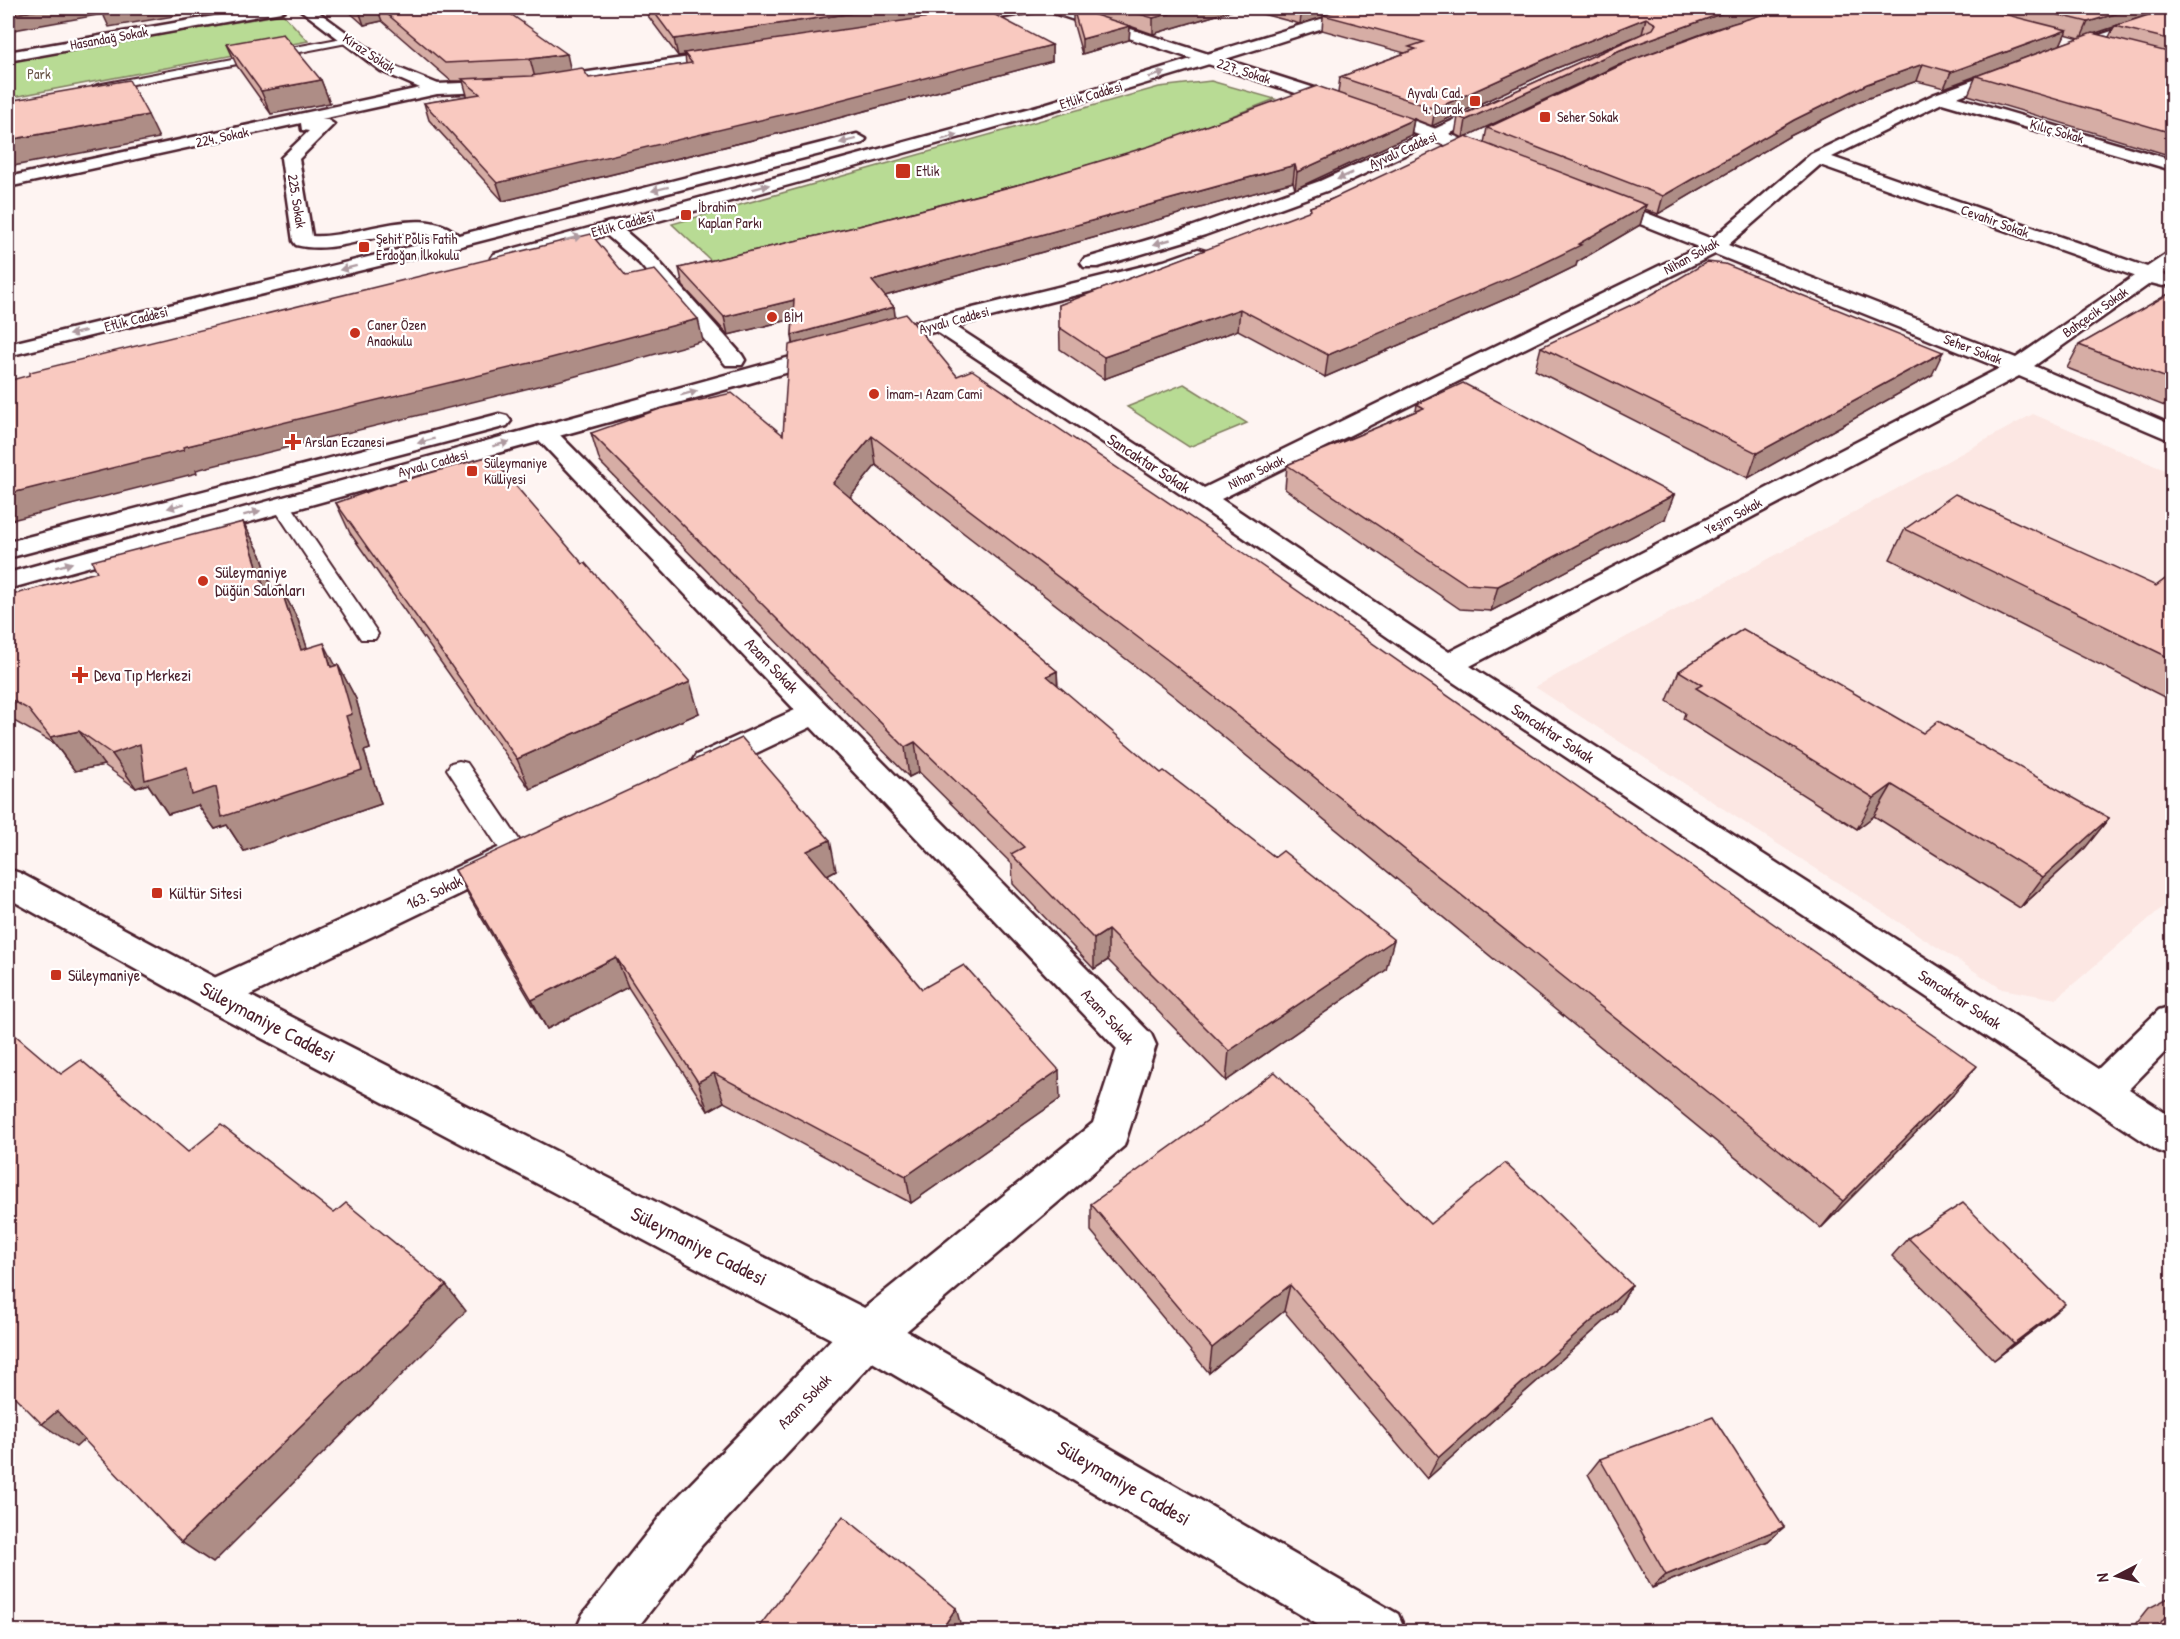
<svg xmlns="http://www.w3.org/2000/svg" width="2180" height="1639" font-family="'Patrick Hand',sans-serif">
<style>
.built{fill:#fce7e3}
.green{fill:#b8db94;stroke:#817d60;stroke-width:1.5}
.lines{fill:none;stroke-linecap:round;stroke-linejoin:round}
.service-casing{stroke:#4a1f2b;stroke-width:4}
.minor-casing{stroke:#4a1f2b;stroke-width:5}
.tertiary-casing{stroke:#4a1f2b;stroke-width:5}
.secondary-casing{stroke:#4a1f2b;stroke-width:5}
.primary-casing{stroke:#4a1f2b;stroke-width:5}
.service{fill:#fff;fill-rule:evenodd}
.minor{fill:#fff;fill-rule:evenodd}
.tertiary{fill:#fff;fill-rule:evenodd}
.secondary{fill:#fff;fill-rule:evenodd}
.primary{fill:#fff;fill-rule:evenodd}
.wall{fill:#d6ada5;stroke:#4a1f2b;stroke-width:1.5;fill-rule:evenodd}
.shaded-wall{fill:#ae8d86;stroke:#4a1f2b;stroke-width:1.5}
.building{fill:#f9c9c0;stroke:#4a1f2b;stroke-width:1.5}
.oneway{fill:#ae9aa0}
.poi-dot{fill:#c8321e;stroke:#fff;stroke-width:2}
.labels{text-anchor:middle;stroke-width:4.5;stroke-linejoin:round;paint-order:stroke}
.far-street-label{font-size:14px;fill:#4a1f2b;stroke:#fff}
.far-park-label{font-size:14px;fill:#6b574a;stroke:#fff}
.far-poi-label{font-size:14px;fill:#4a1f2b;stroke:#fff;text-anchor:start}
.street-label{font-size:16px;fill:#4a1f2b;stroke:#fff}
.poi-label{font-size:16px;fill:#4a1f2b;stroke:#fff;text-anchor:start}
.near-street-label{font-size:20px;fill:#4a1f2b;stroke:#fff}
</style>
<rect width="100%" height="100%" fill="#fef4f2"/>
<filter id="ink" filterUnits="userSpaceOnUse"><feTurbulence type="fractalNoise" baseFrequency=".0167" numOctaves="2"/><feDisplacementMap in="SourceGraphic" scale="12" xChannelSelector="R" yChannelSelector="G"/><feConvolveMatrix kernelMatrix="1 2 1 2 8 2 1 2 1" color-interpolation-filters="sRGB"/></filter>
<g filter="url(#ink)">
<path class="built" d="M2033,414L2172,473V899L2056,999L2002,989L1535,687Z"/>
<g class="green">
<path d="M283,14L308,41L8,98V61Z"/>
<path d="M1211,81L1275,99L1143,151L723,272L672,224L1159,87Z"/>
<path d="M1184,384L1247,423L1189,447L1127,407Z"/>
</g>
<g class="lines">
<defs>
<g id="service">
<path d="M348,37L352,38V42L97,91L91,88L97,85Z"/>
<path d="M281,499L288,501L375,629L378,634L375,639H361L272,505Z"/>
<path d="M459,761L467,763L524,847L527,853L524,859L515,862L506,859L447,769L451,763Z"/>
</g>
<g id="minor">
<path d="M260,8H288L281,12L8,61V52Z"/>
<path d="M298,8H313L391,65L443,86L445,89L437,94L317,120L326,119L334,124L299,159L312,236C355,240 433,197 464,242L461,246C445,250 438,235 422,233C379,228 340,256 296,245L293,241L281,158L309,131L302,130L301,123L8,187V177L420,88L381,71Z"/>
<path d="M1045,8H1065L1399,115L1502,154L1505,158L1496,163L1490,162L1387,123L1047,11Z"/>
<path d="M2172,11V20L2068,55H2058L2055,52L2058,49Z"/>
<path d="M2015,65L2023,70L2020,73L1957,97L2172,160V170L1942,103L1832,157L2147,267L2165,255L2172,253V268L2164,274L2172,279L2170,284L2163,286L2151,283L2034,366L2172,425V441L2019,376L1470,666L2098,1069L2159,1010L2172,1006V1045L2129,1089L2172,1117V1156L2158,1151L1438,672L1194,503L925,324L928,319H944L1204,488L1698,247L1595,206L1593,202L1595,198H1609L1712,239L1811,154L1935,94ZM1820,165L2134,276L2016,358L1728,245ZM1715,254L2000,368L1449,652L1221,499Z"/>
<path d="M610,222L617,224L653,255L742,355L745,360L742,365H726L639,263L603,232L600,228L603,224Z"/>
<path d="M544,425L552,427L1151,1034L1156,1045L1124,1146L884,1350L702,1545L634,1632H575L583,1614L666,1509L852,1318L1093,1123L1117,1049L811,727L718,771L707,774L696,771L691,763L696,755L795,710L536,437L532,432L536,427Z"/>
<path d="M500,847L512,851L517,860L512,869L227,1006L214,1010L201,1006L195,995L201,984Z"/>
</g>
<g id="tertiary">
<path d="M1012,8H1041L1034,12L953,26L946,22L953,18Z"/>
<path d="M730,51L738,56L735,59L535,90L437,94L429,89L437,84L535,80Z"/>
</g>
<g id="secondary">
<path d="M1498,100L1506,105L1504,108L1332,189L1205,235L1098,267H1084L1081,263L1084,259L1191,227L1320,181Z"/>
<path d="M1198,249L1205,251L1208,255L1205,259L1178,269L944,329L8,589V573L928,319L1164,261Z"/>
<path d="M499,414L507,416L511,421L507,426L8,558V542Z"/>
<path d="M8,869L20,873L227,984L884,1318L1398,1614L1406,1632H1330L852,1350L201,1006L8,898Z"/>
</g>
<g id="primary">
<path d="M1357,8H1377L1375,11C1089,106 798,182 508,262H494L491,258L494,254L1041,105Z"/>
<path d="M857,134L866,139L863,143L461,246L8,356V344L451,237Z"/>
</g>
</defs>
<use href="#service" class="service-casing"/>
<use href="#minor" class="minor-casing"/>
<use href="#tertiary" class="tertiary-casing"/>
<use href="#secondary" class="secondary-casing"/>
<use href="#primary" class="primary-casing"/>
<use href="#service" class="service"/>
<use href="#minor" class="minor"/>
<use href="#tertiary" class="tertiary"/>
<use href="#secondary" class="secondary"/>
<use href="#primary" class="primary"/>
</g>
<g class="wall">
<path d="M345,8H502L571,70L589,78L686,64L685,55L678,56L642,8H965L966,12L1052,45V61L797,129L503,201L429,120L424,103L468,96L467,95L463,81H451L382,21L364,25Z"/>
<path d="M1073,8L1090,13V8H2172V156L1968,95L1976,76L1944,88L1917,81L1860,101L1788,137L1658,214L1645,209L1640,225L1577,262L1576,266L1531,288L1325,377L1238,330L1104,379L1060,349L1059,305L1310,211V207L1484,143L1487,128L1631,60L1616,66L1463,138L1455,134L1458,117L1642,34L1557,68L1432,126L1414,119L1411,135L1295,189L1293,182L885,296L894,307L895,317L957,376L1953,1095L1821,1228L1175,697L876,465L850,497L1057,671L1058,686L1386,970L1226,1081L1108,960L1094,969L1013,884L1012,864L919,772L909,777L600,462L591,433L783,435L793,344L792,335L793,319L728,335L683,286L679,268L859,226L1040,179L1338,93L1340,77L1405,53L1322,30L1323,17L1300,24L1240,8L1153,34L1130,26L1129,40L1082,54L1073,22ZM1725,26L1641,57L1715,29ZM2114,27L2109,37L2093,34ZM2065,34L2080,38L2060,45Z"/>
<path d="M227,44L321,80L330,103L271,114L237,66Z"/>
<path d="M2172,292V409L2067,368L2079,345Z"/>
<path d="M1541,347L1932,375L1748,478L1535,370Z"/>
<path d="M1417,404L1665,519L1491,611L1460,609L1285,489L1287,465L1416,411Z"/>
<path d="M336,503L699,713L530,789L350,533Z"/>
<path d="M243,522L261,555L272,589L280,586L298,620L307,648L336,665H338L356,699L370,749L364,751L381,804L244,851L227,825L215,829L198,805L168,814L148,784L136,788L104,765L75,771L54,743L12,720L8,715V596L97,572Z"/>
<path d="M1905,529L2156,586L2172,574V701L1890,559Z"/>
<path d="M1679,671L1923,733L2109,818L2085,848L2020,908L1874,816L1857,829L1683,719L1685,713L1667,701Z"/>
<path d="M455,870H836L827,875L922,989L1060,1099L911,1203L724,1102L708,1111L628,987L547,1029L471,900Z"/>
<path d="M1091,1204L1430,1224L1632,1285L1616,1311L1427,1479L1284,1311L1209,1373L1091,1231Z"/>
<path d="M1908,1238L2044,1322L1994,1360L1892,1256Z"/>
<path d="M1600,1459L1784,1527L1768,1541L1652,1588L1588,1474Z"/>
<path d="M2172,1596V1632H2129L2147,1609Z"/>
</g>
<g class="shaded-wall">
<path d="M50,8H195L198,12L109,27L103,14L8,31V15Z"/>
<path d="M197,8H250L200,16Z"/>
<path d="M358,8H377L382,21L364,25Z"/>
<path d="M888,8H965L966,13L684,53L685,55L678,56L674,39Z"/>
<path d="M1191,8H1240L1153,34V18Z"/>
<path d="M1307,8H1352L1323,15V17L1300,24L1302,9Z"/>
<path d="M1740,8H1786L1715,29L1616,66L1463,138L1466,120L1620,50L1720,14Z"/>
<path d="M2135,8H2169L2115,26L2114,27L2081,38L2088,22Z"/>
<path d="M1646,18L1642,34L1557,68L1432,126L1435,109L1561,52Z"/>
<path d="M1130,26L1129,40L1082,54V39Z"/>
<path d="M2067,30L2060,45L1944,88L1951,72Z"/>
<path d="M1052,45V61L797,129L503,201L497,183Z"/>
<path d="M567,54L571,72L535,78L530,59Z"/>
<path d="M1923,64L1917,81L1860,101L1788,137L1658,214L1663,196L1794,120L1867,84Z"/>
<path d="M321,80L330,103L271,114L261,91Z"/>
<path d="M148,115L159,138L8,167V140Z"/>
<path d="M1414,119L1411,135L1295,189L1297,172Z"/>
<path d="M1295,165L1293,182L874,299L872,281Z"/>
<path d="M1646,205L1640,225L1577,262L1576,266L1531,288L1325,377L1328,355L1578,244Z"/>
<path d="M794,300L797,318L728,335L724,317Z"/>
<path d="M894,307L896,326L795,353L792,335Z"/>
<path d="M1240,309L1238,330L1104,379V357Z"/>
<path d="M698,319L703,341L558,381L196,470L197,473L8,521V494L183,447Z"/>
<path d="M1943,352L1932,375L1748,478L1757,453Z"/>
<path d="M872,436L876,465L838,512L833,483Z"/>
<path d="M1674,495L1665,519L1491,611L1498,586Z"/>
<path d="M243,522L261,555L283,624L265,591Z"/>
<path d="M280,586L298,620L319,684L301,650Z"/>
<path d="M324,643L341,676L338,665L356,699L370,749L364,751L381,804L244,851L227,825L215,829L198,805L168,814L148,784L136,788L112,754L331,667Z"/>
<path d="M1057,671L1058,701L1047,676Z"/>
<path d="M690,682L699,713L530,789L517,759Z"/>
<path d="M79,731L104,765L75,771L50,737Z"/>
<path d="M915,742L919,772L909,777L905,747Z"/>
<path d="M1892,785L1874,816L1857,829L1874,798Z"/>
<path d="M2109,818L2085,848L2020,908L2043,877Z"/>
<path d="M830,840L836,870L814,882L807,851Z"/>
<path d="M1108,930V960L1094,969V939Z"/>
<path d="M1394,940L1386,970L1226,1081L1229,1051Z"/>
<path d="M616,957L628,987L547,1029L532,1000Z"/>
<path d="M1977,1066L1953,1095L1821,1228L1843,1201Z"/>
<path d="M1059,1070L1060,1099L911,1203L906,1176Z"/>
<path d="M714,1073L724,1102L708,1111L698,1082Z"/>
<path d="M446,1285L466,1311L213,1563L181,1542Z"/>
<path d="M1290,1285L1284,1311L1209,1373L1212,1348Z"/>
<path d="M1632,1285L1616,1311L1427,1479L1439,1457Z"/>
<path d="M2065,1304L2044,1322L1994,1360L2014,1343Z"/>
<path d="M57,1411L90,1434L76,1447L42,1424Z"/>
<path d="M1784,1527L1768,1541L1652,1588L1666,1575Z"/>
<path d="M956,1608L961,1626L958,1632H940Z"/>
</g>
<g class="building">
<path d="M8,8H50L8,15Z"/>
<path d="M101,8H135L102,13Z"/>
<path d="M380,8H502L567,54L530,59L445,63Z"/>
<path d="M651,8H888L674,39Z"/>
<path d="M1073,8L1130,26L1082,39Z"/>
<path d="M1119,8H1191L1153,18Z"/>
<path d="M1344,8H1740L1720,14L1620,50L1466,120L1458,117L1653,29L1656,24L1646,18L1561,52L1435,109L1340,77L1416,49L1409,47L1424,42L1323,15Z"/>
<path d="M1785,8H1980L2067,30L1951,72L1923,64L1867,84L1794,120L1663,196L1487,128L1632,60L1731,24Z"/>
<path d="M2030,8H2135L2088,22Z"/>
<path d="M2170,8H2172V40L2115,26Z"/>
<path d="M984,9L1052,45L794,112L497,183L424,103L480,94L462,79L531,76L582,68L589,78L692,63L684,53Z"/>
<path d="M2092,33L2172,53V133L1976,76Z"/>
<path d="M283,34L321,80L261,91L227,44Z"/>
<path d="M129,80L148,115L8,140V101Z"/>
<path d="M1317,86L1414,119L1297,172L1295,165L872,281L894,307L792,335L794,300L724,317L679,268L859,226L1040,179L1150,146Z"/>
<path d="M1466,136L1646,205L1578,244L1581,245L1536,267L1328,355L1240,309L1104,357L1059,327V305L1311,210L1310,207L1330,200Z"/>
<path d="M591,234L626,276L655,270L698,319L551,358L183,447L184,450L8,494V381L30,375V372Z"/>
<path d="M1707,262L1725,264L1943,352L1757,453L1541,347L1644,299Z"/>
<path d="M2172,292V380L2079,345Z"/>
<path d="M906,314L957,376L972,370L1242,552L1977,1066L1843,1201L1177,667L872,436L833,483L1057,671L1047,676L1161,773L1164,771L1275,857L1283,851L1394,940L1229,1051L1108,930L1094,939L1011,854L1024,847L915,742L905,747L591,433L660,409L732,393L783,435L789,345Z"/>
<path d="M1463,383L1674,495L1498,586L1466,584L1287,465L1424,408L1417,404Z"/>
<path d="M490,456L583,564L585,563L690,682L517,759L336,503L384,486Z"/>
<path d="M1955,494L2156,586L2172,574V659L1905,529Z"/>
<path d="M243,522L265,591L280,586L301,650L324,643L331,667L338,665L352,714L346,716L362,770L222,817L216,787L192,795L187,767L145,780L140,744L112,754L79,731L50,737L28,709L8,698V596L97,572L92,561Z"/>
<path d="M1743,629L1923,733L1938,721L2109,818L2043,877L1892,785L1874,798L1696,688L1702,685L1679,671Z"/>
<path d="M742,738L830,840L807,851L922,989L964,965L1059,1070L906,1176L714,1073L698,1082L616,957L532,1000L455,870Z"/>
<path d="M8,1029L61,1074L81,1060L188,1152L221,1125L334,1213L346,1203L446,1285L181,1542L57,1411L42,1424L8,1390Z"/>
<path d="M1275,1072L1430,1224L1505,1163L1632,1285L1439,1457L1290,1285L1212,1348L1091,1204Z"/>
<path d="M1963,1203L2065,1304L2014,1343L1908,1238Z"/>
<path d="M1713,1417L1784,1527L1666,1575L1600,1459Z"/>
<path d="M843,1516L956,1608L940,1632H755Z"/>
<path d="M2172,1607V1632H2154Z"/>
</g>
<defs><path id="oneway-solid" d="M-6-.8H1V-3.2L6.5 0L1 3.2V.8H-6Z" transform="scale(1.5)"/></defs>
<g class="oneway">
<use href="#oneway-solid" transform="translate(1157 75) rotate(-16)"/>
<use href="#oneway-solid" transform="translate(950 137) rotate(-16)"/>
<use href="#oneway-solid" transform="translate(848 141) rotate(166)"/>
<use href="#oneway-solid" transform="translate(1345 176) rotate(156)"/>
<use href="#oneway-solid" transform="translate(761 187) rotate(-15)"/>
<use href="#oneway-solid" transform="translate(660 189) rotate(166)"/>
<use href="#oneway-solid" transform="translate(573 238) rotate(-15)"/>
<use href="#oneway-solid" transform="translate(1162 242) rotate(164)"/>
<use href="#oneway-solid" transform="translate(348 268) rotate(166)"/>
<use href="#oneway-solid" transform="translate(77 333) rotate(166)"/>
<use href="#oneway-solid" transform="translate(689 393) rotate(-15)"/>
<use href="#oneway-solid" transform="translate(426 441) rotate(165)"/>
<use href="#oneway-solid" transform="translate(501 444) rotate(-15)"/>
<use href="#oneway-solid" transform="translate(176 506) rotate(165)"/>
<use href="#oneway-solid" transform="translate(252 513) rotate(-15)"/>
<use href="#oneway-solid" transform="translate(64 565) rotate(-15)"/>
</g>
</g>
<g class="poi-dot">
<rect x="1469" y="95" width="12" height="12" rx="3"/>
<rect x="1539" y="111" width="12" height="12" rx="3"/>
<rect x="895" y="163" width="16" height="16" rx="3"/>
<rect x="680" y="209" width="12" height="12" rx="3"/>
<rect x="358" y="241" width="12" height="12" rx="3"/>
<circle cx="772" cy="317" r="6"/>
<circle cx="355" cy="333" r="6"/>
<circle cx="874" cy="394" r="6"/>
<path d="M290 433h6v6h6v6h-6v6h-6v-6h-6v-6h6z"/>
<rect x="466" y="465" width="12" height="12" rx="3"/>
<circle cx="203" cy="581" r="6"/>
<path d="M77 666h6v6h6v6h-6v6h-6v-6h-6v-6h6z"/>
<rect x="151" y="887" width="12" height="12" rx="3"/>
<rect x="50" y="969" width="12" height="12" rx="3"/>
</g>
<g class="labels">
<g class="far-street-label">
<text transform="translate(109 38) rotate(-10)" y="5">Hasandağ Sokak</text>
<text transform="translate(369 53) rotate(34)" y="5">Kiraz Sokak</text>
<text transform="translate(1244 71) rotate(18)" y="5">227. Sokak</text>
<text transform="translate(1091 95) rotate(-17)" y="5">Etlik Caddesi</text>
<text transform="translate(2057 131) rotate(16)" y="5">Kılıç Sokak</text>
<text transform="translate(222 137) rotate(-12)" y="5">224. Sokak</text>
<text transform="translate(1403 150) rotate(-24)" y="5">Ayvalı Caddesi</text>
<text transform="translate(297 201) rotate(81)" y="5">225. Sokak</text>
<text transform="translate(1995 221) rotate(20)" y="5">Cevahir Sokak</text>
<text transform="translate(623 224) rotate(-15)" y="5">Etlik Caddesi</text>
<text transform="translate(1691 256) rotate(-29)" y="5">Nihan Sokak</text>
<text transform="translate(2095 312) rotate(-35)" y="5">Bahçecik Sokak</text>
<text transform="translate(136 319) rotate(-14)" y="5">Etlik Caddesi</text>
<text transform="translate(954 320) rotate(-15)" y="5">Ayvalı Caddesi</text>
<text transform="translate(1973 349) rotate(21)" y="5">Seher Sokak</text>
<text transform="translate(433 463) rotate(-15)" y="5">Ayvalı Caddesi</text>
<text transform="translate(1256 472) rotate(-26)" y="5">Nihan Sokak</text>
<text transform="translate(1733 516) rotate(-28)" y="5">Yeşim Sokak</text>
</g>
<g class="far-park-label">
<text x="39" y="79">Park</text>
</g>
<g class="far-poi-label">
<text x="1463" y="98" text-anchor="end">Ayvalı Cad.<tspan x="1463" dy="16">4. Durak</tspan></text>
<text x="1557" y="122">Seher Sokak</text>
<text x="916" y="176">Etlik</text>
<text x="698" y="212">İbrahim<tspan x="698" dy="16">Kaplan Parkı</tspan></text>
<text x="376" y="244">Şehit Polis Fatih<tspan x="376" dy="16">Erdoğan İlkokulu</tspan></text>
<text x="784" y="322">BİM</text>
<text x="367" y="330">Caner Özen<tspan x="367" dy="16">Anaokulu</tspan></text>
<text x="886" y="399">İmam-ı Azam Cami</text>
<text x="305" y="447">Arslan Eczanesi</text>
<text x="484" y="468">Süleymaniye<tspan x="484" dy="16">Külliyesi</tspan></text>
</g>
<g class="street-label">
<text transform="translate(1149 463) rotate(33)" y="6">Sancaktar Sokak</text>
<text transform="translate(772 665) rotate(46)" y="6">Azam Sokak</text>
<text transform="translate(1553 733) rotate(33)" y="6">Sancaktar Sokak</text>
<text transform="translate(434 892) rotate(-25)" y="6">163. Sokak</text>
<text transform="translate(1960 999) rotate(33)" y="6">Sancaktar Sokak</text>
<text transform="translate(1108 1016) rotate(47)" y="6">Azam Sokak</text>
<text transform="translate(804 1401) rotate(-46)" y="6">Azam Sokak</text>
</g>
<g class="poi-label">
<text x="215" y="578">Süleymaniye<tspan x="215" dy="18">Düğün Salonları</tspan></text>
<text x="94" y="681">Deva Tıp Merkezi</text>
<text x="169" y="899">Kültür Sitesi</text>
<text x="68" y="981">Süleymaniye</text>
</g>
<g class="near-street-label">
<text transform="translate(268 1022) rotate(28)" y="7">Süleymaniye Caddesi</text>
<text transform="translate(699 1246) rotate(27)" y="7">Süleymaniye Caddesi</text>
<text transform="translate(1124 1483) rotate(30)" y="7">Süleymaniye Caddesi</text>
</g>
</g>
<rect width="2180" height="1639" fill="none" stroke="#fff" stroke-width="30"/>
<rect x="15" y="15" width="2150" height="1609" fill="none" stroke="#4a1f2b" stroke-width="2" filter="url(#ink)"/>
<g transform="translate(2117 1576) rotate(263)" stroke="#ffffff" stroke-width="4.5" paint-order="stroke">
<path d="M0-4.5L10 22L0 15L-10 22Z" fill="#4a1f2b"/>
<text y="-9" font-size="16" font-weight="bold" text-anchor="middle" fill="#4a1f2b">N</text>
</g>
</svg>
